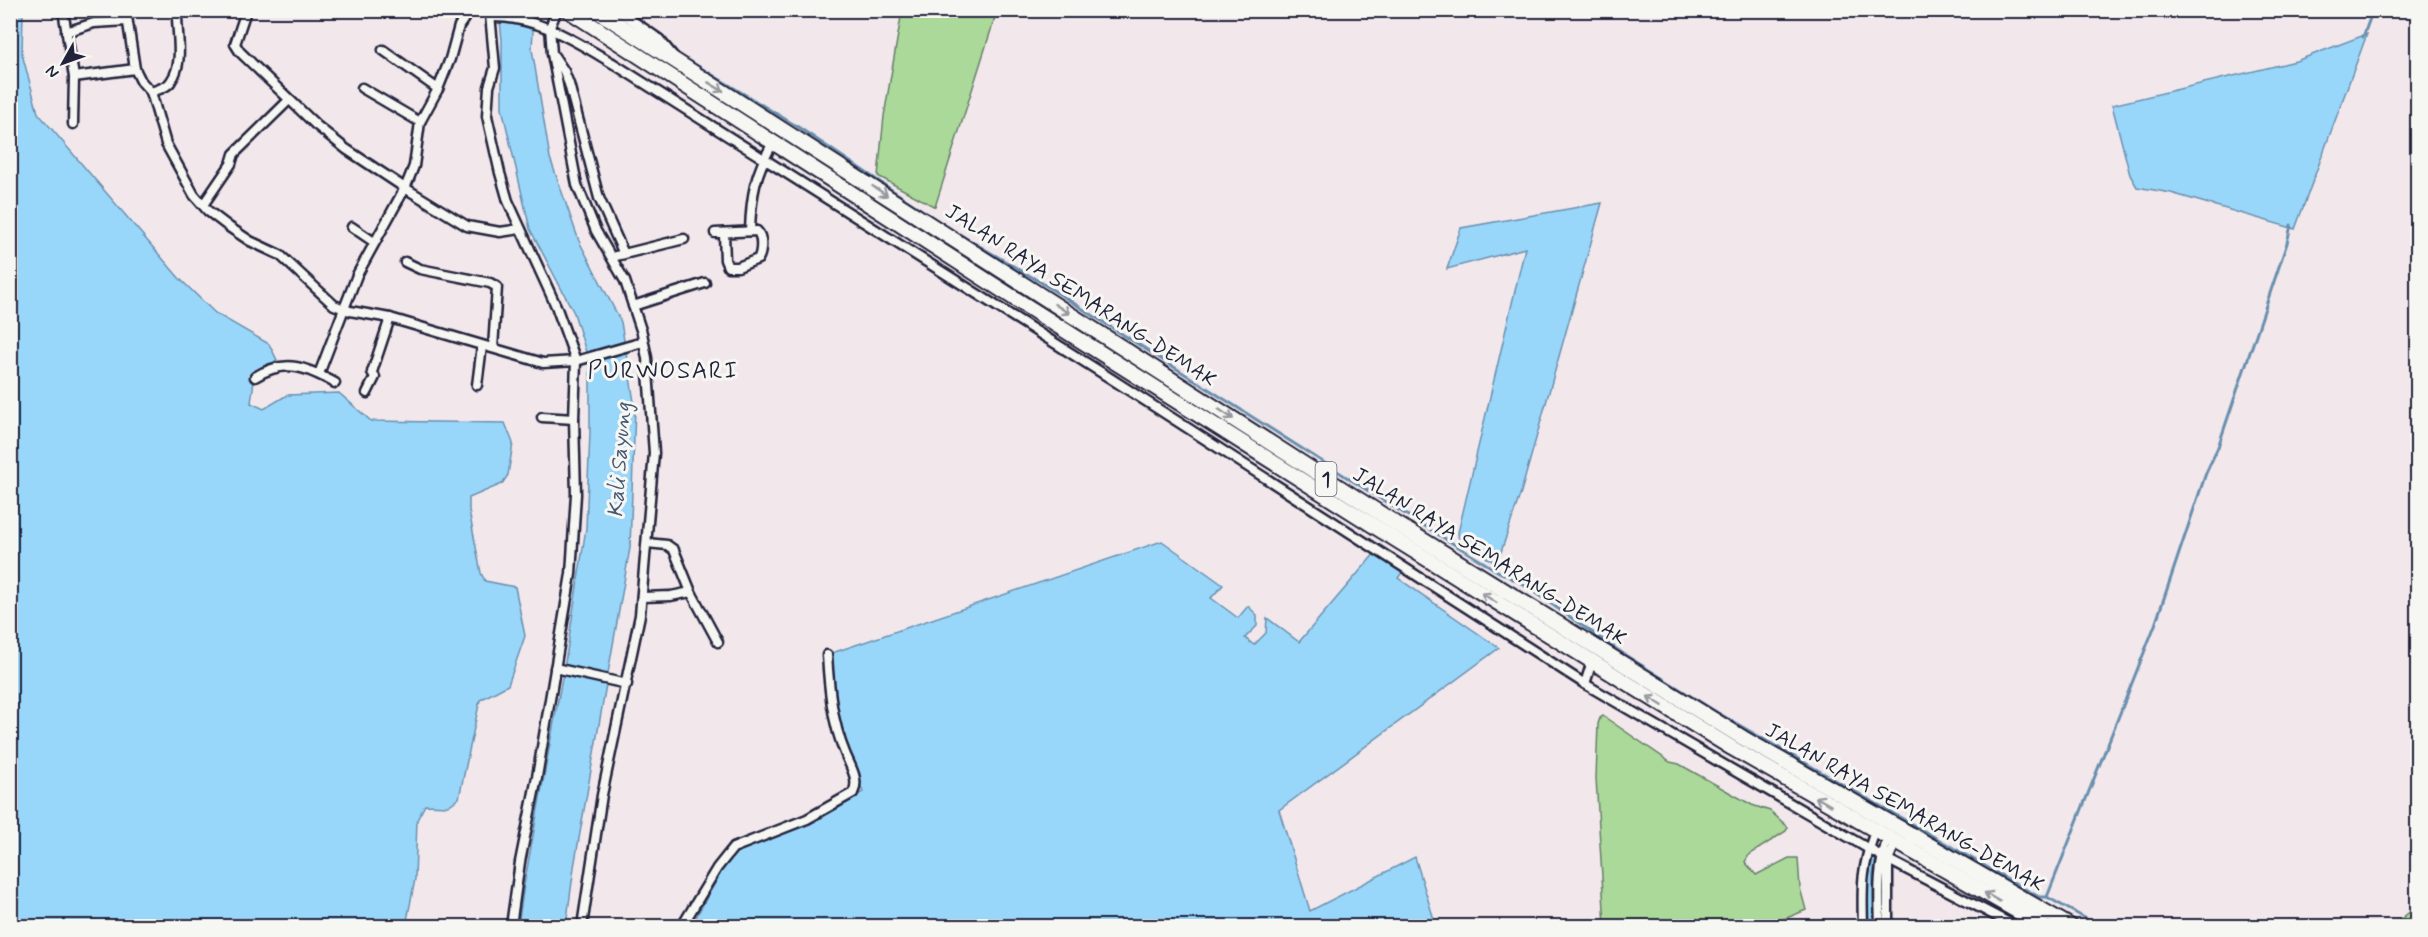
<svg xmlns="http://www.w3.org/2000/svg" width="2428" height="937" font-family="Mynerve,sans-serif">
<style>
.green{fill:#abd999;stroke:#667e6a;stroke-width:1.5}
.water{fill:#99d7fa;stroke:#698fae;stroke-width:1.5}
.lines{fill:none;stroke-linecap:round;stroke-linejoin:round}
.stream{stroke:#698fae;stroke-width:3}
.minor-casing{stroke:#22223b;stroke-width:13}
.trunk-casing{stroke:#22223b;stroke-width:18}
.minor{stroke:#f6f6f2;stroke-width:8}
.trunk{stroke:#f6f6f2;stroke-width:14}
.oneway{stroke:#9797a0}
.labels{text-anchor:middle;stroke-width:6;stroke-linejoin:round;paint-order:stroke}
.shield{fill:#f6f6f2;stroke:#626272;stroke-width:1.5}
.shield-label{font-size:20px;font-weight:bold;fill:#22223b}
.street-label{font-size:21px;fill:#22223b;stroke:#f6f6f2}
.water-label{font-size:22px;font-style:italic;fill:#465874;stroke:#f6f6f2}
.quarter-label{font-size:24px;letter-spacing:1.5px;fill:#22223b;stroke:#f6f6f2}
</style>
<rect width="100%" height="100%" fill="#f2e8ec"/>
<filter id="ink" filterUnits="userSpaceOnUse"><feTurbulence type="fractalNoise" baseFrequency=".0167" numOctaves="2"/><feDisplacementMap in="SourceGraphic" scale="12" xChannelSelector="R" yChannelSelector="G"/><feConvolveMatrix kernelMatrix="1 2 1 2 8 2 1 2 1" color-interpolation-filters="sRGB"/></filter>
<g filter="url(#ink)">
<g class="green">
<path d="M902,11H997L935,207L878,176L884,116Z"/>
<path d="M1603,716L1670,762L1679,764L1752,805L1770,811L1788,827L1786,831L1749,855L1745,862L1756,875L1789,858H1798L1800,888L1806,910L1767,926H1605L1596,778L1598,724L1600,718Z"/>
<path d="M2417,906V926H2392Z"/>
</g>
<g class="water">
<path d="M10,11H23L22,54L38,113L180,279L215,313L269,344L277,360L255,374L251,403L264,409L287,395L339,393L371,421L505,423L513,443L508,475L502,484L469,498V511L481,573L485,581L515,587L525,636L508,685L480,700L459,798L448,806L425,805L417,820L415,879L406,926H11Z"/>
<path d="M499,11H534L532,49L550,158L579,241L621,322L635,408L630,548L574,867L566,926H518L524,885L567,651L586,528L590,433V365L574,313L530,229L502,108V40Z"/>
<path d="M2367,34L2295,229L2171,193L2137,187L2130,175L2112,105L2296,61Z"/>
<path d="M1602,203L1521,492L1497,564L1459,540L1458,533L1525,248L1447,269L1461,228Z"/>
<path d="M1162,541L1223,585L1211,598L1238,618L1248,606L1257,615V626L1245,638L1254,645L1266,633L1267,618L1299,642L1376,552L1404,570L1398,578L1499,648L1279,810L1310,911L1415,857L1436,926H691L732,853L795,826L806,825L863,792L845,747L833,704L829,654Z"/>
<path d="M1871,857L1876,858L1873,874V926H1865L1863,890Z"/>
</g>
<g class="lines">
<g class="stream">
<path d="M2363,37L2373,10"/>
<path d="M673,51L798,127L947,227L1042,283L1381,499L1499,572L1521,583L1625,655L1718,713L2039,897H2047L2099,926"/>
<path d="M2047,897L2155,625L2206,473L2218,447L2287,243L2291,225"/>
</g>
<defs>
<g id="minor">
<path d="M63,10L74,77L73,124"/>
<path d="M126,10L135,69L141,81L151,92L166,144L194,195L208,211L229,227L250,241L280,255L334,305L350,311L390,318L543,363L576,361L643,342"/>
<path d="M243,10L245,14L235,44L240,52L316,125L346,149L405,188L467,226L500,232L520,229"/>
<path d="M491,10V17C538,16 575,41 614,64L1110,378L1585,684L1881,856L2015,926"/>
<path d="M557,10L550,27L552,54L577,185L596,231L625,281L642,333L647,358L654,453L640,615L602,795L582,926"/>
<path d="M617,10L659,39L674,57"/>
<path d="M490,14L495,68L489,87L487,116L500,173L508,201L556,306L576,361L574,419L576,494L571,574L537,777L520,862L511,926"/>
<path d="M66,32L94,23L127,21"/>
<path d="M383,50L438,89"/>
<path d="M554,56L564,71L569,84L599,198L624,254"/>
<path d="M74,77L135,69"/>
<path d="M362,88L420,122"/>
<path d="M151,92C157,90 168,87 171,81C185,62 176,32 177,10"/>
<path d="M203,205L231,164L234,154L289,100"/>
<path d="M352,227L374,242"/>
<path d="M750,231C751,196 755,173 773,143"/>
<path d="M715,233L757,231C763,237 762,252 758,259L738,267H728L725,260L724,234"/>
<path d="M612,257L684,239"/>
<path d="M405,262L420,269L490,283L497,287L493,348"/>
<path d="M633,306L705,283"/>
<path d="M319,374L357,275L406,186L414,166L420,122L438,89L450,59L459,26L470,10"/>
<path d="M255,377C286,358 306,367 335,383"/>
<path d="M477,385L482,346"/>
<path d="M367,393L375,377L372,372L390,318"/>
<path d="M542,417L574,419"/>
<path d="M647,543L667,545L674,550L691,592L718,642"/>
<path d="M642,597L671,596L691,592"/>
<path d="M555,668L627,684"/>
<path d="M1585,684L1592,661"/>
<path d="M682,926L717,868L733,848L807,819L853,793C860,780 850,766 845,753C832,722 829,688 827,655"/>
<path d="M1863,926C1862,886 1861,870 1875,831"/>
<path d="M1880,926C1879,896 1877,867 1888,838"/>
<path d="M1888,926V860L1896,842"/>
</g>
<g id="trunk">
<path d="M568,10L1028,307L1382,531L1732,748L2043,926"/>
<path d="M596,10L1392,521L1743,738L2070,926"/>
</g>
</defs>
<use href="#minor" class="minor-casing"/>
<use href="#trunk" class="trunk-casing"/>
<use href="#minor" class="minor"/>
<use href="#trunk" class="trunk"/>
</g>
<defs><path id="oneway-shaft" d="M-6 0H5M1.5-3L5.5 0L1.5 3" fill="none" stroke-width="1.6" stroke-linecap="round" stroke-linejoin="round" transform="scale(1.5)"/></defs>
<g class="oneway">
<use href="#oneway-shaft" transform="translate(716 87) rotate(31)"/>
<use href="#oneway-shaft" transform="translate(880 191) rotate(33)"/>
<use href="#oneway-shaft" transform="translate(1062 309) rotate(33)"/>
<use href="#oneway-shaft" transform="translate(1226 414) rotate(34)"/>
<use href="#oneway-shaft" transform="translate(1489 598) rotate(-148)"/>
<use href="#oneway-shaft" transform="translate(1655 701) rotate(-148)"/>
<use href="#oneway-shaft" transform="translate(1823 801) rotate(-150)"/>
<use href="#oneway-shaft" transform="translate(1992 897) rotate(-150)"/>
</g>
</g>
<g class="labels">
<rect class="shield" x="1315.5" y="462" width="21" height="34" rx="4.5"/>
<g class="shield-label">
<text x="1326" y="486">1</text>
</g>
<g class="street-label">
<text transform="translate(1081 295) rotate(33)" y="7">JALAN RAYA SEMARANG-DEMAK</text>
<text transform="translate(1490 556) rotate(32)" y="7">JALAN RAYA SEMARANG-DEMAK</text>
<text transform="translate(1905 807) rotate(30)" y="7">JALAN RAYA SEMARANG-DEMAK</text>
</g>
<g class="water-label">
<text transform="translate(618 460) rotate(-86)" y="8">Kali Sayung</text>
</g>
<g class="quarter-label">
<text x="663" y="378">PURWOSARI</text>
</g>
</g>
<rect width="2428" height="937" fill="none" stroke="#f6f6f2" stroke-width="36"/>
<rect x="18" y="18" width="2392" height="901" fill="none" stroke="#22223b" stroke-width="2" filter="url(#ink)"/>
<g transform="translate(63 63) rotate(230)" stroke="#f6f6f2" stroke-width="4.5" paint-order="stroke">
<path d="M0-4.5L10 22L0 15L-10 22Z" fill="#22223b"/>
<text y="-9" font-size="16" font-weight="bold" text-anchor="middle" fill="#22223b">N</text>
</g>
</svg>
